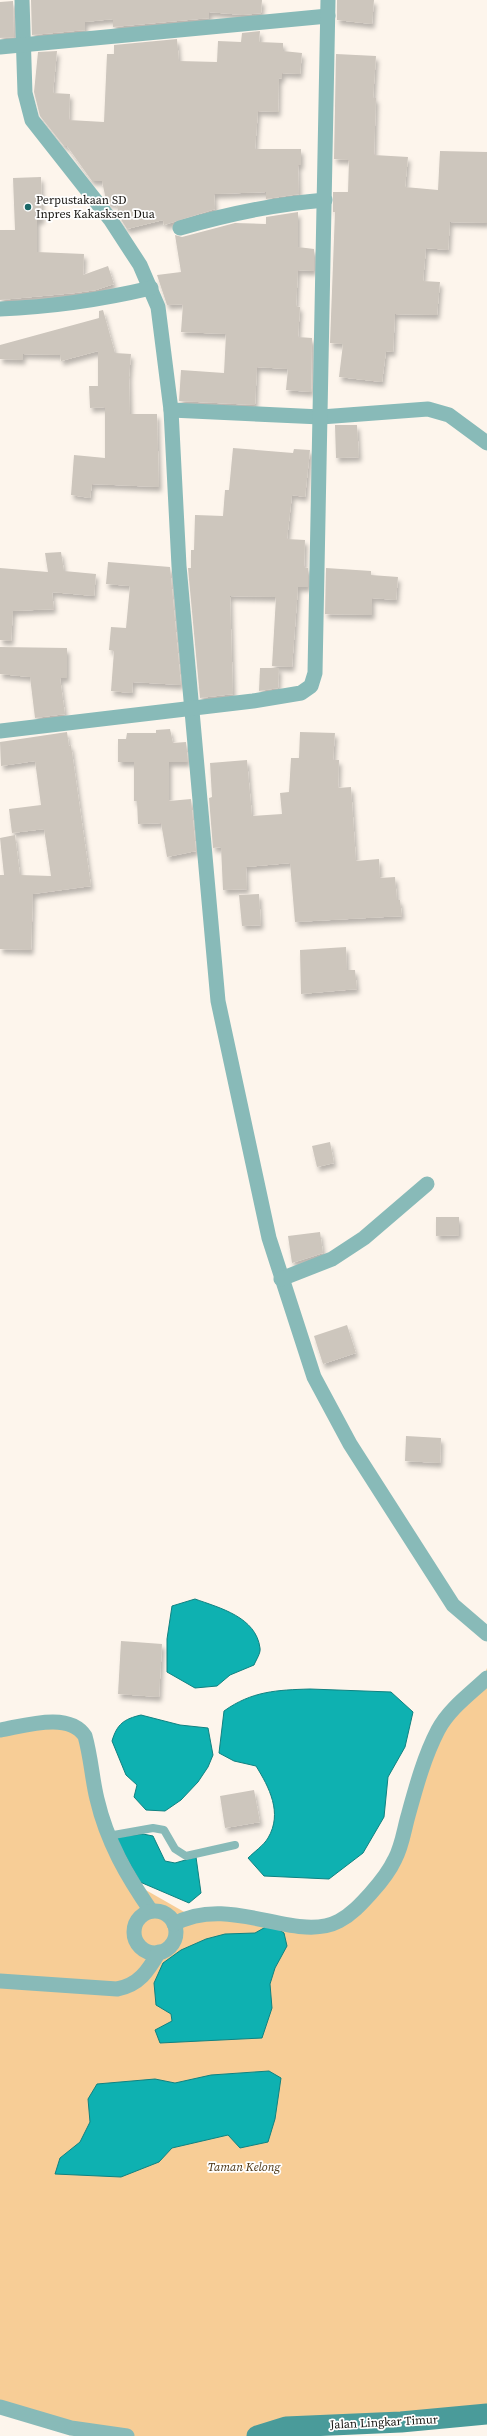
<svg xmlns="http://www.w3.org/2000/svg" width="487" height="2436" font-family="'Source Serif 4',serif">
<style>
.green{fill:#f7cd96}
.water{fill:#0eb1b1;stroke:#108281}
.building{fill:#cdc6bd;filter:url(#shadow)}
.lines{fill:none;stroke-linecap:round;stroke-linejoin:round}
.lane{stroke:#88bab8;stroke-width:8}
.street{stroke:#88bab8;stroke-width:15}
.secondary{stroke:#4a9b9a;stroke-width:21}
.poi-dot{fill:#1b6868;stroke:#fff;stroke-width:1.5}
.labels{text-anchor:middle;stroke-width:3.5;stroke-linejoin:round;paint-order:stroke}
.poi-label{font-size:12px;fill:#161410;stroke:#fff;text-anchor:start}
.park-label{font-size:12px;font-style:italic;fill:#4a3311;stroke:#fff}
.street-label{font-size:12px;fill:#161410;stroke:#fff}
</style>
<defs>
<filter id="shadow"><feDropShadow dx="2.5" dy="4.5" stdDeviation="2" flood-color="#0004"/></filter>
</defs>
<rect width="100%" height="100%" fill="#fdf5ec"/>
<path class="green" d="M487,1668V2414L257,2436H108L0,2408V1730L43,1723L85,1736L97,1798L130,1881L193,1917L328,1927L396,1859L450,1712L481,1683Z"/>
<g class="water">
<path d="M195,1599C220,1608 256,1617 260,1648C261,1653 256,1660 254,1665L230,1675L217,1686L195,1688L167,1672V1639L172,1606Z"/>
<path d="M310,1689L391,1692L413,1712L405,1747L388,1777L384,1817L363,1853L329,1879L264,1876L248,1858C254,1852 264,1845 268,1838C283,1813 269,1787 256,1766L234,1761L219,1753L224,1711C252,1691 277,1690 310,1689Z"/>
<path d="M141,1715L180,1725L208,1728L213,1755L208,1767L198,1782L181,1800L165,1811L146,1810L134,1797L137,1785L126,1775L112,1741C117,1724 124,1719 141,1715Z"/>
<path d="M143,1834L153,1836L165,1861L175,1863L196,1857L201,1893L189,1903L140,1882L115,1837Z"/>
<path d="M271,1924L284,1933L287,1946L275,1968L270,1984L272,2008L262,2038L160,2043L155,2030L172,2021L171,2014L156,2005L154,1983L163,1963L181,1950L206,1939L225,1934L255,1933Z"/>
<path d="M269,2071L281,2078L275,2119L268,2142L240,2148L228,2135L172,2148L159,2162L121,2177L55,2174L60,2158L80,2142L90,2122L88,2099L97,2084L155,2079L175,2083L211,2075Z"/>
</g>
<g class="building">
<path d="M31,0H262L261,13L243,15L209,12V18L113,27V19L85,22V30L32,35Z"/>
<path d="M337,0H374L372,24L337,20Z"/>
<path d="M13,1L14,37L0,38V2Z"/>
<path d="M260,31L259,42L283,43V51L302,53L300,74L282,73V79L279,78L278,112L258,111L255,149H301V165H298L299,194L266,199V192L214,194L215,209L164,225L163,220L127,229L120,218L116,203L110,204L106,200L102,181H92L67,146H64L40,116L34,92L38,52L57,51L53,93L70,94L69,120L104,122L107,54H114V45L177,39L179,61L217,62L218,41L241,42L242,33Z"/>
<path d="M336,54L376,56L373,98H376L374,155L408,157L405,187L438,190L440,151L487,152V223L450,222L448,250L426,248L423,281L440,282L437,315L395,314L393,352L386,351L382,382L339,377L343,344L330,343L335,212H333V192H348L349,160L334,159Z"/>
<path d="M41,177L42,220H37V252L84,254L83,275L108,266L114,284L96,290L75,293L0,300V230H15L13,178Z"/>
<path d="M298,212V247L314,249V271L298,270L296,306L300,307L298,337L312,338L311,392L286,390L288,369L257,367L255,405L179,401L181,370L224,373L226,334L181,332L183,304L167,305L157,275L181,272L175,235L182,237L235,223L266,224V217Z"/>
<path d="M103,310L115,353L131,354L129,377L130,414H157L159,487L92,484L90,498L71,495L74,455L105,458V407L90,408L89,386H98V351L61,361L60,355L23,354V360L0,359V345L99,318V311Z"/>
<path d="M335,425H357L359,457L336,458Z"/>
<path d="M233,448L293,453L294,449L310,450L305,497L292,495L287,539L305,540L304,567L308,568V587H298L292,667L272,666L276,597L230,596L233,694L200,698L188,568H191V550H194L195,515L223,516L225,490H229Z"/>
<path d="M61,552L64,571L96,574L94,596L52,592L54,609L13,611L11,641L0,640V568L48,572L45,553Z"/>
<path d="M108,562L170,567L181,685L133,682L132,693L111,691L114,651L109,650L111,627L126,628L130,586L106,584Z"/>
<path d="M326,568L371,571V575L398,577L396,600L372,598V615L325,614Z"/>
<path d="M0,647L67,648V678H60L65,714L35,718L30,677L0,674Z"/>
<path d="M260,668H279L278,688L259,691Z"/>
<path d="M170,729L173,743L186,742L188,762H169V801L191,799L196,851L167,857L161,823L138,824L137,801H134V762H118V739H126L127,733H156V730Z"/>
<path d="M67,732L69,746L71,745L91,886L33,894L31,950L0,949V875H4L0,838L15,835L20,875L51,876L44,829L12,833L9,809L41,805L35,761L1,766L0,742Z"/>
<path d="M300,732L335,733L333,760H339L338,788L351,787L356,861L379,859L380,878L395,877L397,900H400L402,916L295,922L290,863L246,867L247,889L223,890L221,847L213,848L209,798L212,797L210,763L247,760L252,816L282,814L280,793L289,792L291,758H299Z"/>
<path d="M259,894L261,925L242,926L239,895Z"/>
<path d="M346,947L347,970H355L357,989L301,994L300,950Z"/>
<path d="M330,1142L334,1163L317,1167L312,1146Z"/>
<path d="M436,1217H459V1235L436,1236Z"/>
<path d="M320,1232L323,1253L292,1263L288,1236Z"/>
<path d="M347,1325L356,1353L323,1364L314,1336Z"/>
<path d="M406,1436L441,1438L440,1463L405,1461Z"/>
<path d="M121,1641L162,1644L159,1697L118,1694Z"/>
<path d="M254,1790L260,1822L225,1828L220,1796Z"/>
</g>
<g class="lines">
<path class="lane" d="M108,1836L153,1828L164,1830L175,1849L186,1856L235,1845"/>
<g class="street">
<path d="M22,0L25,93L32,120L110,219L140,265L158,307L171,410L179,566L218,1001L269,1238L314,1377L350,1444L453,1605L487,1634"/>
<path d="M0,47L328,16"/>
<path d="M180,228C228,214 275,204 325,200"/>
<path d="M0,309C53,307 100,300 151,288"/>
<path d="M171,410L321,417L428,409L449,415L487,443"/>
<path d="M0,731L253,701L301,693L311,686L315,673L328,0"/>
<path d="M281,1279L332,1259L364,1238L427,1184"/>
<path d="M0,1730C24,1726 69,1711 85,1736C91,1757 92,1779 97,1799C107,1842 127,1876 151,1911"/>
<circle cx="155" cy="1932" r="21"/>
<path d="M174,1924C231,1893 296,1944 339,1921C352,1914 361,1904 371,1893C380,1883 389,1872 395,1859C402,1846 404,1830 408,1816C416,1787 424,1757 438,1730C449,1709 470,1694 487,1678"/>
<path d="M0,1981L117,1989C139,1985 148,1971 159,1952"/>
<path d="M0,2407L71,2428L127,2436"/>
</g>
<path class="secondary" d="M257,2436L286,2427L401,2422L487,2414"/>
</g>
<circle class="poi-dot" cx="28" cy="207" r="4"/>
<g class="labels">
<g class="poi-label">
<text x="36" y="204">Perpustakaan SD<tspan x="36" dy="14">Inpres Kakasksen Dua</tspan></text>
</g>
<g class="park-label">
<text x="244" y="2171">Taman Kelong</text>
</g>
<g class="street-label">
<text transform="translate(384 2422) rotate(-3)" y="4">Jalan Lingkar Timur</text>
</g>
</g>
</svg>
